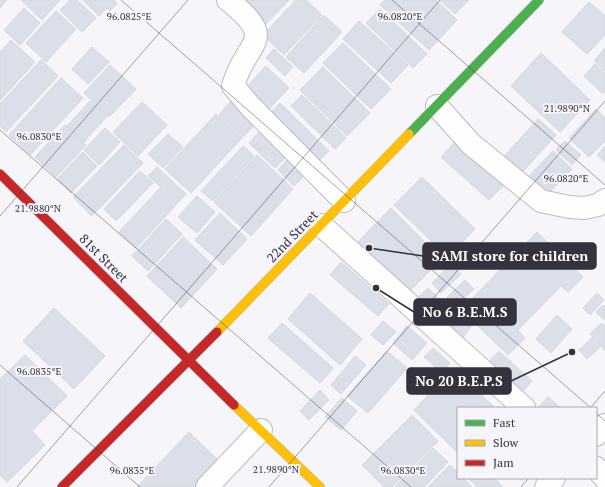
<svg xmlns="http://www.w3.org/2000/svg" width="605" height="487" font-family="'PT Serif',serif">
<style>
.building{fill:#dbdfe9;stroke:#d4d7dd}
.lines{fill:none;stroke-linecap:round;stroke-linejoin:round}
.street-casing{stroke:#bbbbc1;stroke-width:24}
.fast-casing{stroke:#bbbbc1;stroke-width:10}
.slow-casing{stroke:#bbbbc1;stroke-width:10}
.jam-casing{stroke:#bbbbc1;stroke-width:10}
.street{stroke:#fefefe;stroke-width:22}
.fast{stroke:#4caf50;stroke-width:9}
.slow{stroke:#ffc107;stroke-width:9}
.jam{stroke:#c62828;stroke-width:9}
.ticks{fill:none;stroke:#33323d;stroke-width:1;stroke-opacity:0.45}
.labels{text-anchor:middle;stroke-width:4;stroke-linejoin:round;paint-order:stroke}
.street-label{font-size:13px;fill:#33323d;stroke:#f5f5fb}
.ticks-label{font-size:10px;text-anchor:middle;fill:#33323d;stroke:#f5f5fb;stroke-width:4;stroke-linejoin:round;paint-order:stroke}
.leader{fill:none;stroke:#33323d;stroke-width:1.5}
.callout-dot{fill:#33323d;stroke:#f5f5fb;stroke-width:1.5}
.callout{fill:#33323d;stroke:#33323d;stroke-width:1.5}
.callout-label{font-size:14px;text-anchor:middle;font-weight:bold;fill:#fff}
</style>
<rect width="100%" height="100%" fill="#f6f6fa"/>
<g class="building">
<path d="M0,0H7L0,8Z"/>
<path d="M21,0H60L42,20Z"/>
<path d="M70,0H77L96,18L82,32L60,10Z"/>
<path d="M83,0H114L117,4L110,11L107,8L99,16Z"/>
<path d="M239,0H289L264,26Z"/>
<path d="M296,0H306L322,15L284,55L263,35Z"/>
<path d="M385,0H436L457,20L429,50L380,5Z"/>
<path d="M440,0H469L455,14Z"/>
<path d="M589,2L605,16V35L587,54L562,32Z"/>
<path d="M24,8L40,23L20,45L4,30Z"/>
<path d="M380,9L427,54L413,68L366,23Z"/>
<path d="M56,11L76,29L46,62L26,43Z"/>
<path d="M324,15L342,32L304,73L286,57Z"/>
<path d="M359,21L408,65L391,83L343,39Z"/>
<path d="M11,40L35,62L0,100V52Z"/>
<path d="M343,43L391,89L371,109L323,63Z"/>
<path d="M92,47L109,62L88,84L72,69Z"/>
<path d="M605,48V71L594,61Z"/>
<path d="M274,49L293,67L285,76L266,58Z"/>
<path d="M541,53L590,100L560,132L511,86Z"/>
<path d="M41,60L58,76L6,132L0,126V104Z"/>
<path d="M595,64L605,73V91L603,94L584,76Z"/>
<path d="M110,65L136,89L109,117L84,93Z"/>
<path d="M266,66L289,88L265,113L242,92Z"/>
<path d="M323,67L370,113L347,136L300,90Z"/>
<path d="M61,78L83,98L30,155L9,135Z"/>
<path d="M302,95L346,138L335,149L291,106Z"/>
<path d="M90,101L107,116L84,142L67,126Z"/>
<path d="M231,101L256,124L243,137L219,115Z"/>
<path d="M142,102L167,125L138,156L113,132Z"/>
<path d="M280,103L329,151L314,166L266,118Z"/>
<path d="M596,109L605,118V141L589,157L569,138Z"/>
<path d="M216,114L242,138L191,193L165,169Z"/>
<path d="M538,119L556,135L517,178L499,162Z"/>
<path d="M65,125L86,145L56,177L35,157Z"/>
<path d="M105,128L120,142L99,165L84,150Z"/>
<path d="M260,131L287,156L275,168L249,143Z"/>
<path d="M168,134L183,147L163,168L148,154Z"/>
<path d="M565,141L581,155L572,165L556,150Z"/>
<path d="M455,142L503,186L489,200L441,157Z"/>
<path d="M124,145L143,163L92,216L73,197Z"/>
<path d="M243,146L254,156L213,201L201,191Z"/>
<path d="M605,146V162L597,155Z"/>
<path d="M553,151L572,169L547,195L528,177Z"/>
<path d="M83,152L97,166L71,193L57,179Z"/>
<path d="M257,155L293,189L251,236L214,202Z"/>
<path d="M288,159L305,175L294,186L278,170Z"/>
<path d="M157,167L186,194L136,248L119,232L161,187L148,176Z"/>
<path d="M140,171L153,183L116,221L104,209Z"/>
<path d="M422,177L475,229L448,257L394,205Z"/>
<path d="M197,196L215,212L197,233L178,217Z"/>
<path d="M391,208L442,259L403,298L352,248Z"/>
<path d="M220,213L247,239L223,265L195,240Z"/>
<path d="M166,219L182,234L148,271L132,256Z"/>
<path d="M537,232L583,277L568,292L561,286L518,330L525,338L508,355L461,310Z"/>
<path d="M183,237L217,269L181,308L147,276Z"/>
<path d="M341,262L389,304L378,316L330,275Z"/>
<path d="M451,264L461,274L441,293L432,283Z"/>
<path d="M465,280L474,289L456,306L447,297Z"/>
<path d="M428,288L446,306L431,322L412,303Z"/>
<path d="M310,293L362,339L340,365L288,319Z"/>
<path d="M597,293L604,300L590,315L583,308Z"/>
<path d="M603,305L605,307L604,320L596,312Z"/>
<path d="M54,308L105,356L74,389L23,341Z"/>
<path d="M455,311L473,324L459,343L441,330Z"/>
<path d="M557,315L572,329L551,353L536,339Z"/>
<path d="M383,321L396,332L383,345L371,335Z"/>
<path d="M282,323L333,368L320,383L268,338Z"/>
<path d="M602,323L605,326V351L601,346L587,359L579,350L593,337L590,334Z"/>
<path d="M407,326L427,343L412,360L393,343Z"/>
<path d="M433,348L450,363L442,373L424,357Z"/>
<path d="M387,351L407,368L368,413L347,396Z"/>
<path d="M499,351L532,381L519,396L485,366Z"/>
<path d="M25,355L67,396L32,431L45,445L7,482L0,475V379Z"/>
<path d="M355,356L366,365L341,394L331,385Z"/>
<path d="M454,368L495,408H458V449L456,451L414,410Z"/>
<path d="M320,390L329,400L309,420L300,411Z"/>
<path d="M548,397L561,408H538Z"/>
<path d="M342,398L357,411L341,430L325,417Z"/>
<path d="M412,415L438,441L392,487H384L362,465Z"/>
<path d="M189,432L222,464L200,487H137Z"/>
<path d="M433,448L448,462L424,487H395Z"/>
<path d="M450,465L458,473V478H463L472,487H428Z"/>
<path d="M468,478H494L503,487H477Z"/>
</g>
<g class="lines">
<defs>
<g id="street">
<path d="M228,0C280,42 246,39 233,86L250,106L344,201"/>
<path d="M437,106L471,144L541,201L569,207L584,208L598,205L605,200"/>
<path d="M321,225L524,408"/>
<path d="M596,435L605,425"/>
<path d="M596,468L605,478"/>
<path d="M207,487L261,430"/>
<path d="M546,487L554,478"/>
</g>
<path id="fast" d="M409,134L539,0"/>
<g id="slow">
<path d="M217,332L409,134"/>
<path d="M234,405L320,487"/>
</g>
<g id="jam">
<path d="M0,174L234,405"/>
<path d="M62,487L217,332"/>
</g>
</defs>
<use href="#street" class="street-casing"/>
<use href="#fast" class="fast-casing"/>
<use href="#slow" class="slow-casing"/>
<use href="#jam" class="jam-casing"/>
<use href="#street" class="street"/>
<use href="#fast" class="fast"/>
<use href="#slow" class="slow"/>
<use href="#jam" class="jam"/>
</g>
<path class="ticks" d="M121,0L591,408M392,0L605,185M0,130L411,487M0,216L188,0M0,365L140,487M590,408L605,391M596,413L605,421M17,487L440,0M269,487L605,101M521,487L529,478"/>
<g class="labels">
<g class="street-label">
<text transform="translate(292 236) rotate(-46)" y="5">22nd Street</text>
<text transform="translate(104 258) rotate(45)" y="5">81st Street</text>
</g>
</g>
<g class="ticks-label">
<text x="129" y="20">96.0825°E</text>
<text x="400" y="20">96.0820°E</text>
<text x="567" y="112">21.9890°N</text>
<text x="39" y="140">96.0830°E</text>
<text x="566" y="182">96.0820°E</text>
<text x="38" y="212">21.9880°N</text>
<text x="39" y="375">96.0835°E</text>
<text x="276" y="473">21.9890°N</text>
<text x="132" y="474">96.0835°E</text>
<text x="403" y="474">96.0830°E</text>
</g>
<path class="leader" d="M369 248L423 256M376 288L414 312M572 352L511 381"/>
<g class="callout-dot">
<circle cx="369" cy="248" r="4"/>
<circle cx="376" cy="288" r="4"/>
<circle cx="572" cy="352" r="4"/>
</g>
<g class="callout">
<rect x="423" y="243" width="173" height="26" rx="4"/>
<rect x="414" y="299" width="102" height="26" rx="4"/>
<rect x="407" y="368" width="104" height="26" rx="4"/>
</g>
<g class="callout-label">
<text x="510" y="261">SAMI store for children</text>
<text x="465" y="317">No 6 B.E.M.S</text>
<text x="459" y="386">No 20 B.E.P.S</text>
</g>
<rect x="457" y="407" width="140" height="72" fill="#f5f5fb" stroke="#a7a7af"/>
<rect x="465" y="420" width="20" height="6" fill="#4caf50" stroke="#a7a7af"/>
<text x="493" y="427" font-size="12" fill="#33323d">Fast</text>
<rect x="465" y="440" width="20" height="6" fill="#ffc107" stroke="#a7a7af"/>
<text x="493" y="447" font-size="12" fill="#33323d">Slow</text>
<rect x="465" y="460" width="20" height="6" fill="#c62828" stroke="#a7a7af"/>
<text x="493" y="467" font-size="12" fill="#33323d">Jam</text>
</svg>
